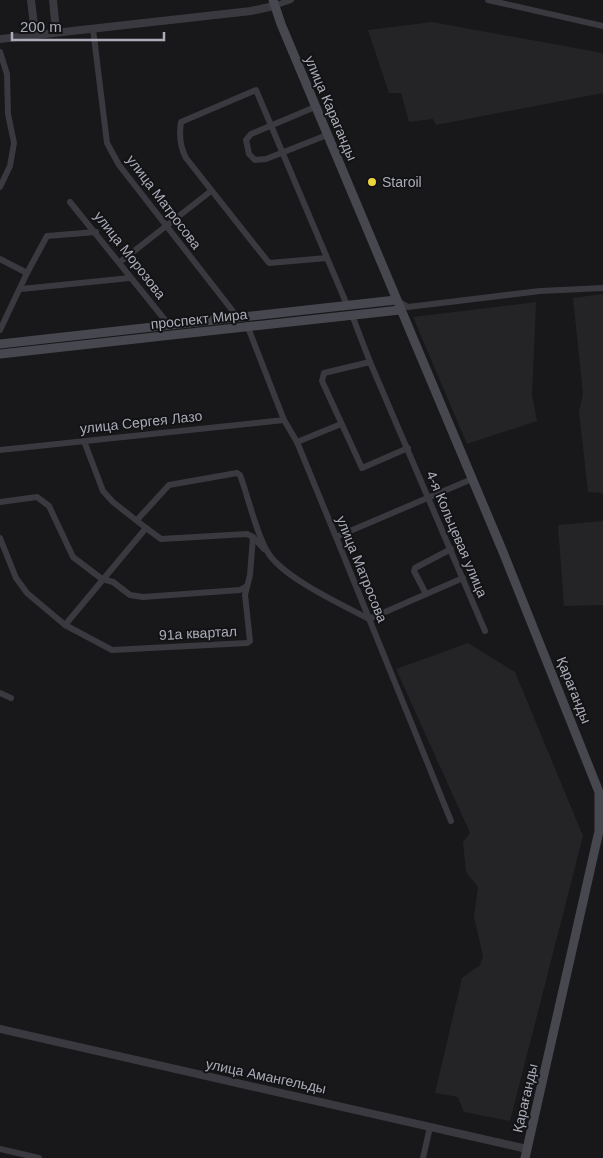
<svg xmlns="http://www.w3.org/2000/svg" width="603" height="1158" font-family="Helvetica,sans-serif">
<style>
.built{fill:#242427}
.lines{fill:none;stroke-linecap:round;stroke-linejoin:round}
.minor{stroke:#39393f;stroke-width:6}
.tertiary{stroke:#39393f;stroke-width:8}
.secondary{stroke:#47474f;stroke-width:9}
.poi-dot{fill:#edd53d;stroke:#131315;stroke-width:2}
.labels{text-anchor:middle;stroke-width:4;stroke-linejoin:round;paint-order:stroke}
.street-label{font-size:14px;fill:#aaacb9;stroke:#131315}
.poi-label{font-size:14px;fill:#aaacb9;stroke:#131315;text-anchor:start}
</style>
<rect width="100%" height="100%" fill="#18181a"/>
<g class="built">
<path d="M432,22L603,53V93L436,125L433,119L409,122L401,93H389L368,30Z"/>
<path d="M603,294V493L588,492L579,411L583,394L573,298Z"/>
<path d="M536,302L532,395L537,421L467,444L413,317Z"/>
<path d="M603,521V605L564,606L558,525Z"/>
<path d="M468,643L515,672L583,836L510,1121L464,1112L458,1097L435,1093L462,978L480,965L483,956L474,917L478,887L466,872L463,842L470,833L396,669Z"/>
</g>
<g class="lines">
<g class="minor">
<path d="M488,0L603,26"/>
<path d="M274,6L291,0"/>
<path d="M93,29L107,143L119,165L239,319"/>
<path d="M0,52L7,74L8,114L14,143L10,166L0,187"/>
<path d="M315,107L251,134L246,140L249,154L255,160L266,159L327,135"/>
<path d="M70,202L169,325"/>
<path d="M327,258L269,263L186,158C180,147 179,135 181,122L256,90L347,305"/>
<path d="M0,259L27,273"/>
<path d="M120,262L211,191"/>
<path d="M21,289L130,278"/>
<path d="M397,301L408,307L540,291L603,288"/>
<path d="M352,315L370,362L485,631"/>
<path d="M247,325L284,420L297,442L336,537L451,821"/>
<path d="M0,330L27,273L47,236L96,232"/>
<path d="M370,362L324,373L322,381L362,468L408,448"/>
<path d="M297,442L341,424"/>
<path d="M0,450L284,420"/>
<path d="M0,502L37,497L49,506L73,557L102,579L113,582L130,595L143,597L240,590L247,586"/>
<path d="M137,520L169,485L237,473L240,475C248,496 256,533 267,551C281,577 343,605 369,619L463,578"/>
<path d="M146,528L161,539L247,534L253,537L264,549"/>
<path d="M336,537L472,479"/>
<path d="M0,538L16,578L27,593L65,625L112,650L247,643L250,641L245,595L250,575L253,537"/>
<path d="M426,594L414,571L415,568L451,549"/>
<path d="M65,625L146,528L113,502L103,491L84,441"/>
<path d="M0,693L11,698"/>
<path d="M0,1149L39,1158"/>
<path d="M423,1158L430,1127"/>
</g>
<g class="tertiary">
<path d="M31,0L35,34"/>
<path d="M53,0L56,31"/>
<path d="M0,39L251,11L274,6"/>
<path d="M0,1029L527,1149"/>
</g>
<g class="secondary">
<path d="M273,0L281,24L503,552L599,792V831L525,1158"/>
<path d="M0,344L396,300"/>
<path d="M0,354L400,310"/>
</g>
</g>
<circle class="poi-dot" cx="372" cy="182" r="5"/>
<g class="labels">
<g class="street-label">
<text transform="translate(331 108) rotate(67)" y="5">улица Караганды</text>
<text transform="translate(164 202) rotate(53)" y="5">улица Матросова</text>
<text transform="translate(130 255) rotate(52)" y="5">улица Морозова</text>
<text transform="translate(199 319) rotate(-6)" y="5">проспект Мира</text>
<text transform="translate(141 422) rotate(-6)" y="5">улица Сергея Лазо</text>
<text transform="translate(457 534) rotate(67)" y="5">4-я Кольцевая улица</text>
<text transform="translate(362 569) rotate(68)" y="5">улица Матросова</text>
<text transform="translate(198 633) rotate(-3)" y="5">91а квартал</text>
<text transform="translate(574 690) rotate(68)" y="5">Қарағанды</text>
<text transform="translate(266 1076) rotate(12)" y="5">улица Амангельды</text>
<text transform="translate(525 1098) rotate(-77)" y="5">Қарағанды</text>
</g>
<g class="poi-label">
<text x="382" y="187">Staroil</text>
</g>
</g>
<path d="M12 32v8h152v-8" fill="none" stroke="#aaacb9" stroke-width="2.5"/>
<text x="20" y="32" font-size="15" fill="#aaacb9" stroke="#131315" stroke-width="4" paint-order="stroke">200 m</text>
</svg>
